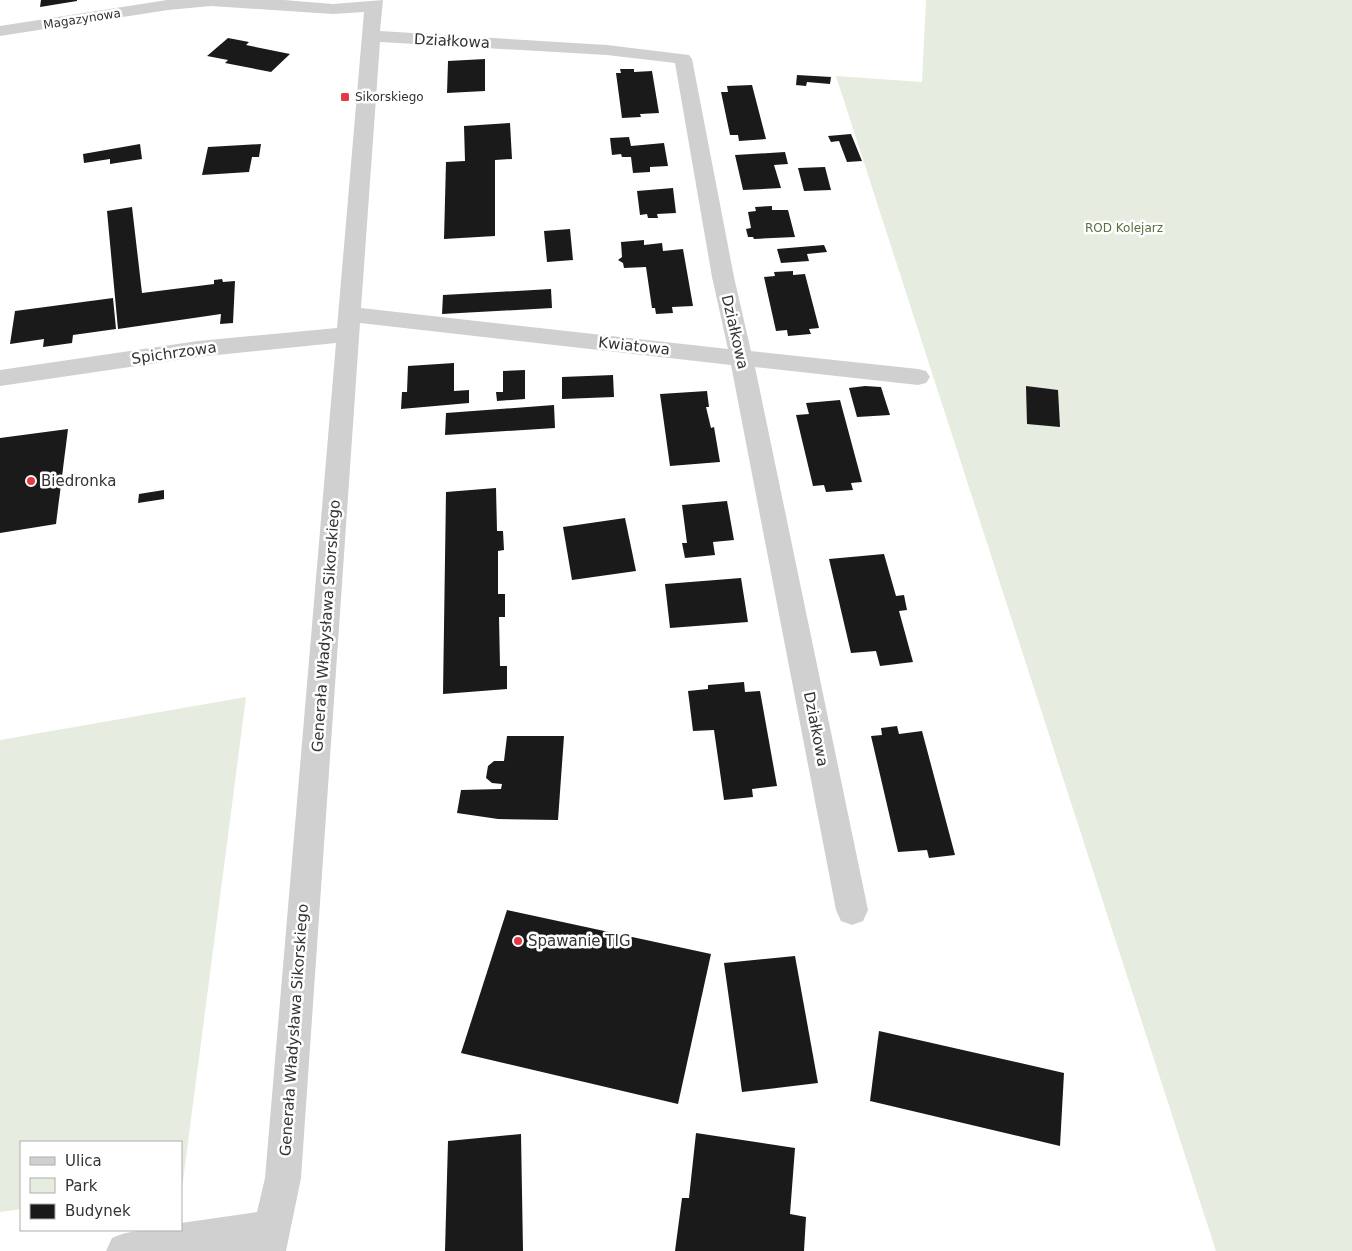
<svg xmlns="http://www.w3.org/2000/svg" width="1352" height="1251" font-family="'DejaVu Sans',sans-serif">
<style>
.green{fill:#e6ecdf}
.building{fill:#1a1a1a}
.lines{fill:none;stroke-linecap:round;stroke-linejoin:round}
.minor{fill:#d0d0d0;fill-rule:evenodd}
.poi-dot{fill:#e63946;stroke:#fff;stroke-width:2}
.labels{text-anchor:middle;stroke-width:5;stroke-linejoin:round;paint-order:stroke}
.far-street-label{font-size:12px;fill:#333;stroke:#fff}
.far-poi-label{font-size:12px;fill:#333;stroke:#fff;text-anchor:start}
.far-park-label{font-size:12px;fill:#56703f;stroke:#fff}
.street-label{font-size:15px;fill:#333;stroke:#fff}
.poi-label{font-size:15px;fill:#333;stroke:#fff;text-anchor:start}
</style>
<rect width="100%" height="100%" fill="#fff"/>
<g class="green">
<path d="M926,0H1352V1251H1216L836,76L922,82Z"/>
<path d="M246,697L181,1196V1142H21V1209L0,1212V740Z"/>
</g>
<g class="building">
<path d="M41,0H77V1L40,7Z"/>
<path d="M228,38L249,42L246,45L290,54L271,72L225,63L228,60L207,56Z"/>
<path d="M485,59V91L447,93L448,61Z"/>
<path d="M620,69H634V72L652,71L659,113L640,114L641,117L622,118L616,73H621Z"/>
<path d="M797,75L831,77L830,84L807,82L806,86L796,85Z"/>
<path d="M752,85L766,139L739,141L738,135H730L721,92H728L727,86Z"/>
<path d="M510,123L512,159L495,160V236L444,239L446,162L465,161L464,126Z"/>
<path d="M851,134L862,161L847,162L839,141L831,142L828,136Z"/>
<path d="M629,137L631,146L664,143L668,166L650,167V172L633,173L631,157H622L621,154L612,155L610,138Z"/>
<path d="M140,144L142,159L110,164V159L84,163L83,154Z"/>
<path d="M261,144L259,157H252L249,172L202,175L208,147Z"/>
<path d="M785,152L788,164L774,165L781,188L743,190L735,155Z"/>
<path d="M825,167L831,190L804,191L798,168Z"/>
<path d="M673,188L676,213L657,214L658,218H648L647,214L640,215L637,191Z"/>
<path d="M772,206V210H788L795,237L754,239L753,237H748L746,229L751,228L748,212L756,211L755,207Z"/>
<path d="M132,207L142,293L214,284V280L222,279L223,282L235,281L233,323L220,324L221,314L118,329L107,211Z"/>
<path d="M570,229L573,260L547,262L544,231Z"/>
<path d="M644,240V245L662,243L663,251L683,249L693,306L672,307L673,313L656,314L655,308H652L646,267L624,268L623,263L618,260L622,257L621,242Z"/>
<path d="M824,245L827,252L807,254L809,261L781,263L777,249Z"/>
<path d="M793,271V275L805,274L819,328L809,329L811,334L788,336L787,330L776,331L764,277L775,276L774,272Z"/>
<path d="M551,289L552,308L442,314L443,295Z"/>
<path d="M113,298L116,329L73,335L72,343L43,347L44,339L10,344L15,311Z"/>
<path d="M454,363V391L469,390V403L401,409L402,392H407L408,366Z"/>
<path d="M525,370V399L497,401L496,392H503V371Z"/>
<path d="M613,375L614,397L562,399V377Z"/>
<path d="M865,386L881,387L890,415L857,417L849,388Z"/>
<path d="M1026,386L1058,390L1060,427L1027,424Z"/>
<path d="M707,391L709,407H706L711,428L714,427L720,462L670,466L660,394Z"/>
<path d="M840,400L862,482L851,483L853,490L826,492L824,485L813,486L796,415L809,414L806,403Z"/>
<path d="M554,405L555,428L445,435L446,413Z"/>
<path d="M68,429L56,524L0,533V438Z"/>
<path d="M496,488L497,531H503L504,550L498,551V594H505V617H499L500,666H507V689L443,694L446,492Z"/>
<path d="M164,490V499L138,503L139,494Z"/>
<path d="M727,501L734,540L713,542L715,555L685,558L682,543H687L682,505Z"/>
<path d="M625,518L636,571L572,580L563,527Z"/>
<path d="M884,554L896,596L904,595L907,610L899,611L913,662L880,666L876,651L851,653L829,559Z"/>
<path d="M741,578L748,622L670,628L665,584Z"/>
<path d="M744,682L745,692L760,691L777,786L752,789L753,797L724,800L714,730L693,731L688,691L708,689V685Z"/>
<path d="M897,726L899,734L922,731L955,855L929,858L927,850L898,852L871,736L882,735L881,728Z"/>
<path d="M507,736H564L558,820L498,819L457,813L461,790L501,789L502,784L492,783L486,778L488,766L494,761H504Z"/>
<path d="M507,910L711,954L678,1104L461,1053Z"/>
<path d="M795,956L818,1083L742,1092L724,963Z"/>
<path d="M879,1031L1064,1073L1060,1146L870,1101Z"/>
<path d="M696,1133L795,1148L790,1214L806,1217L804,1251H675L682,1198H689Z"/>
<path d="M521,1134L523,1251H445L448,1141Z"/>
</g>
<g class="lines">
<path class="minor" d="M167,0H284L333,4L383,0L380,31L607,45L689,55L692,59L734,277L751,351L918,369L926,371L930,377L926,383L918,385L755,367L868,910L863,921L852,925L841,921L836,910L731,365L360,323L301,1178L286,1251H106L112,1238C134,1228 157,1230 181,1230V1223L257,1212L265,1178L336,343L198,357L0,386V370L198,341L337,328L364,12L333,14L211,6L168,10L0,36V26ZM380,42L607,55L675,63L712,277L728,349L361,308Z"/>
</g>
<g class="poi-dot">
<rect x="340" y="92" width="10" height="10" rx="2.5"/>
<circle cx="31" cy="481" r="5"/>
<circle cx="518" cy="941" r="5"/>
</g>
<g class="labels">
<g class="far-street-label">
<text transform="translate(82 19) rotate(-9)" y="4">Magazynowa</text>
</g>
<g class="far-poi-label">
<text x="355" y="101">Sikorskiego</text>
</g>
<g class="far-park-label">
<text x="1124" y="232">ROD Kolejarz</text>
</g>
<g class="street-label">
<text transform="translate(452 41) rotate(3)" y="5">Działkowa</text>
<text transform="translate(735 332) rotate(77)" y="5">Działkowa</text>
<text transform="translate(634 346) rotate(6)" y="5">Kwiatowa</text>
<text transform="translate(174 353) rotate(-8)" y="5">Spichrzowa</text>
<text transform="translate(326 626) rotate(-86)" y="5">Generała Władysława Sikorskiego</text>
<text transform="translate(816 729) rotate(79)" y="5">Działkowa</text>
<text transform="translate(294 1030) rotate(-86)" y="5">Generała Władysława Sikorskiego</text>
</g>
<g class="poi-label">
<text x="41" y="486">Biedronka</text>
<text x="528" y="946">Spawanie TIG</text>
</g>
</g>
<rect x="20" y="1141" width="162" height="90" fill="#ffffff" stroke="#adadad"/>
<rect x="30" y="1157" width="25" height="8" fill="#d0d0d0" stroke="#adadad"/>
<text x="65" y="1166" font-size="15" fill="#333333">Ulica</text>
<rect x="30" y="1178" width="25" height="15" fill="#e6ecdf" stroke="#adadad"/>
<text x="65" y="1191" font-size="15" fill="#333333">Park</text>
<rect x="30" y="1204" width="25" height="15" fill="#1a1a1a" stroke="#adadad"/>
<text x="65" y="1216" font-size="15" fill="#333333">Budynek</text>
</svg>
